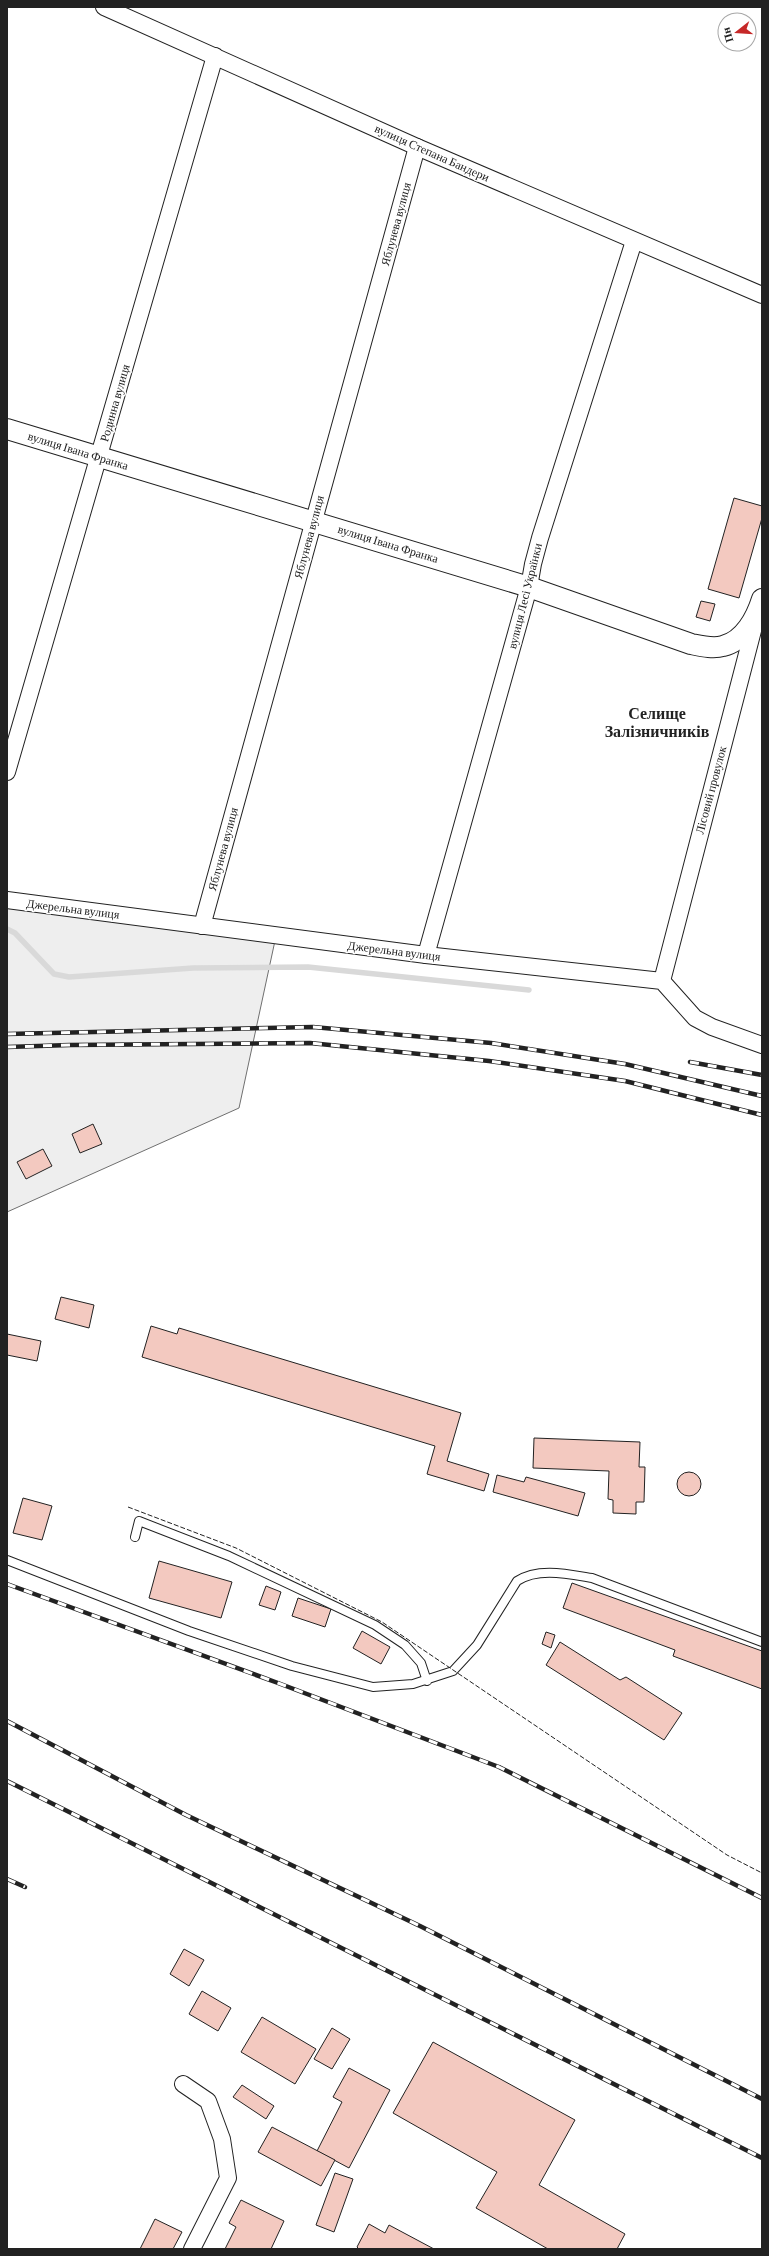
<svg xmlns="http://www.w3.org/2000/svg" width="769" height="2256" font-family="'Crimson Pro',serif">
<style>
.green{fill:#eee;stroke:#6f6f6f}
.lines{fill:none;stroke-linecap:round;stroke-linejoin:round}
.stream{stroke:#d9d9d9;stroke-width:5.5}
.building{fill:#f3c9c0;stroke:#222}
.service-casing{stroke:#222;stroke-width:10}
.minor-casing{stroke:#222;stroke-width:18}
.tertiary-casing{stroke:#222;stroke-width:22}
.service{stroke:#fff;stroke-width:8}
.minor{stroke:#fff;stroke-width:16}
.tertiary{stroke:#fff;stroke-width:20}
.rail-casing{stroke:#222;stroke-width:4.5}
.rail{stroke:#fff;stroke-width:3;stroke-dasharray:9;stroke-linecap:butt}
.fence{stroke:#222;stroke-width:1;stroke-dasharray:5 2;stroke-linecap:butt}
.labels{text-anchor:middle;stroke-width:3;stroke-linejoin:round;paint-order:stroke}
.street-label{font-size:12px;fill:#222;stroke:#fff}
.district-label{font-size:16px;font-weight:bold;fill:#222;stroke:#fff}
</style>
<rect width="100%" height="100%" fill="#fff"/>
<path class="green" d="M7,900L276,936L239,1108L7,1212Z"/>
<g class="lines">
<path class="stream" d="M7,929L15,933L54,974L69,977L193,968L308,967L529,990"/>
</g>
<g class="building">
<path d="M734,498L762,506V518L739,598L708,589Z"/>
<path d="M701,601L715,604L710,621L696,617Z"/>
<path d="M93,1124L102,1144L80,1153L72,1134Z"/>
<path d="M43,1149L52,1166L26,1179L17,1162Z"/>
<path d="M61,1297L94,1305L89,1328L55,1319Z"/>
<path d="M151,1326L177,1334L179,1328L461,1413L447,1461L489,1474L484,1491L427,1474L435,1446L142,1357Z"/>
<path d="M7,1334L41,1341L37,1361L7,1355Z"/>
<path d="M534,1438L640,1442L639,1467H645L644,1502H636V1514L613,1513V1500L608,1499L609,1471L533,1468Z"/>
<circle cx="689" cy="1484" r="12"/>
<path d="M497,1475L524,1482L526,1477L585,1493L578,1516L493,1492Z"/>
<path d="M23,1498L52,1506L42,1540L13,1533Z"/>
<path d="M159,1561L232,1582L221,1618L149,1598Z"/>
<path d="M572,1583L762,1651V1689L673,1656L675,1650L563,1608Z"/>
<path d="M266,1586L281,1592L275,1610L259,1605Z"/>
<path d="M298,1598L331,1609L325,1627L292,1616Z"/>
<path d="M362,1631L390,1647L381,1664L353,1648Z"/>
<path d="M546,1632L555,1635L551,1648L542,1644Z"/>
<path d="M560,1642L620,1680L626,1677L682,1713L664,1740L546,1665Z"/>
<path d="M184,1949L204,1960L189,1986L170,1974Z"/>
<path d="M202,1991L231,2008L218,2031L189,2014Z"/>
<path d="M262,2017L316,2049L295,2084L241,2052Z"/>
<path d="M332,2028L350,2039L332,2069L314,2059Z"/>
<path d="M433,2042L575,2120L539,2185L625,2234L617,2249H548L476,2208L497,2172L393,2113Z"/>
<path d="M349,2068L390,2090L349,2168L317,2151L342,2102L333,2097Z"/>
<path d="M242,2085L274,2106L266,2119L233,2097Z"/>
<path d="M272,2127L335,2160L321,2186L258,2152Z"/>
<path d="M335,2173L353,2179L334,2232L316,2225Z"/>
<path d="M241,2200L284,2221L271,2249H225L236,2227L229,2223Z"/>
<path d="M155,2219L182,2232L173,2249H140Z"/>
<path d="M369,2224L385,2233L389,2225L434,2249H359L357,2247Z"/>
</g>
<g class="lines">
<defs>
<g id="service">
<path d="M135,1537L139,1521L229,1556L375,1625L405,1645L421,1663L427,1681"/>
<path d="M7,1560L189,1631L292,1666L373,1687L413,1684L453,1671L477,1645L517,1581C538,1567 568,1574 592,1578L762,1642"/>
</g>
<g id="minor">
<path d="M104,7L417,147L762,295"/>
<path d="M7,772L215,56"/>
<path d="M7,900L426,955L662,981L695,1018L712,1027L762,1045"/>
<path d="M202,926L417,147"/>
<path d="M426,955L529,587L533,564L540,538L634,241"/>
<path d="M662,981L756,619"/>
<path d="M183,2084L208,2101L222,2139L228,2178L192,2249"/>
</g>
<path id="tertiary" d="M7,429L529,587L691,644C701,646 713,649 723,646C744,641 756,618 762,599"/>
</defs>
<use href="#service" class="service-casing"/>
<use href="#minor" class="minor-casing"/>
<use href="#tertiary" class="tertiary-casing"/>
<use href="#service" class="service"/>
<use href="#minor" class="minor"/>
<use href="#tertiary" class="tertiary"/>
<defs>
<g id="rail">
<path d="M7,1034L313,1027L491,1043L625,1064L762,1096"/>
<path d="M7,1047L70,1045L310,1043L489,1061L625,1081L762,1115"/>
<path d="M690,1062L762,1075"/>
<path d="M7,1584L278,1683L499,1767L762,1898"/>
<path d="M7,1721L186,1815L420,1926L762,2099"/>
<path d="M7,1781L762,2158"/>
<path d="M7,1879L25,1887"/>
</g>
</defs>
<use href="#rail" class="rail-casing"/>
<use href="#rail" class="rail"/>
<path class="fence" d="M128,1507L236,1548L382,1622L727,1855L762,1873"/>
</g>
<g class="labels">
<g class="street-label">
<text transform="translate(432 153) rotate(24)" y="4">вулиця Степана Бандери</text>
<text transform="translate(396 224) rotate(-75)" y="4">Яблунева вулиця</text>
<text transform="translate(115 403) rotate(-74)" y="4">Родинна вулиця</text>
<text transform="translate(78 451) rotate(17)" y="4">вулиця Івана Франка</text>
<text transform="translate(309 537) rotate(-75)" y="4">Яблунева вулиця</text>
<text transform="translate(388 544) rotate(17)" y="4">вулиця Івана Франка</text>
<text transform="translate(525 596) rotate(-76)" y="4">вулиця Лесі Українки</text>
<text transform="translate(711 790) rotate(-75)" y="4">Лісовий провулок</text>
<text transform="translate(223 849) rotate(-75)" y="4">Яблунева вулиця</text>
<text transform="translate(73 909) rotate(7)" y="4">Джерельна вулиця</text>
<text transform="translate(394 951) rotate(7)" y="4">Джерельна вулиця</text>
</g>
<g class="district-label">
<text x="657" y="719">Селище<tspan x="657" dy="18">Залізничників</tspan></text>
</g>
</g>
<rect width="769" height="2256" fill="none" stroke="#222222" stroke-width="16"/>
<g transform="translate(737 32) rotate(253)"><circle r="19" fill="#ffffff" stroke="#a7a7a7"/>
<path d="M0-3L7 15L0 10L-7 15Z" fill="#c62828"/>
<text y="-6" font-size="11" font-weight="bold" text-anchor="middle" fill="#222222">Пн</text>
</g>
</svg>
